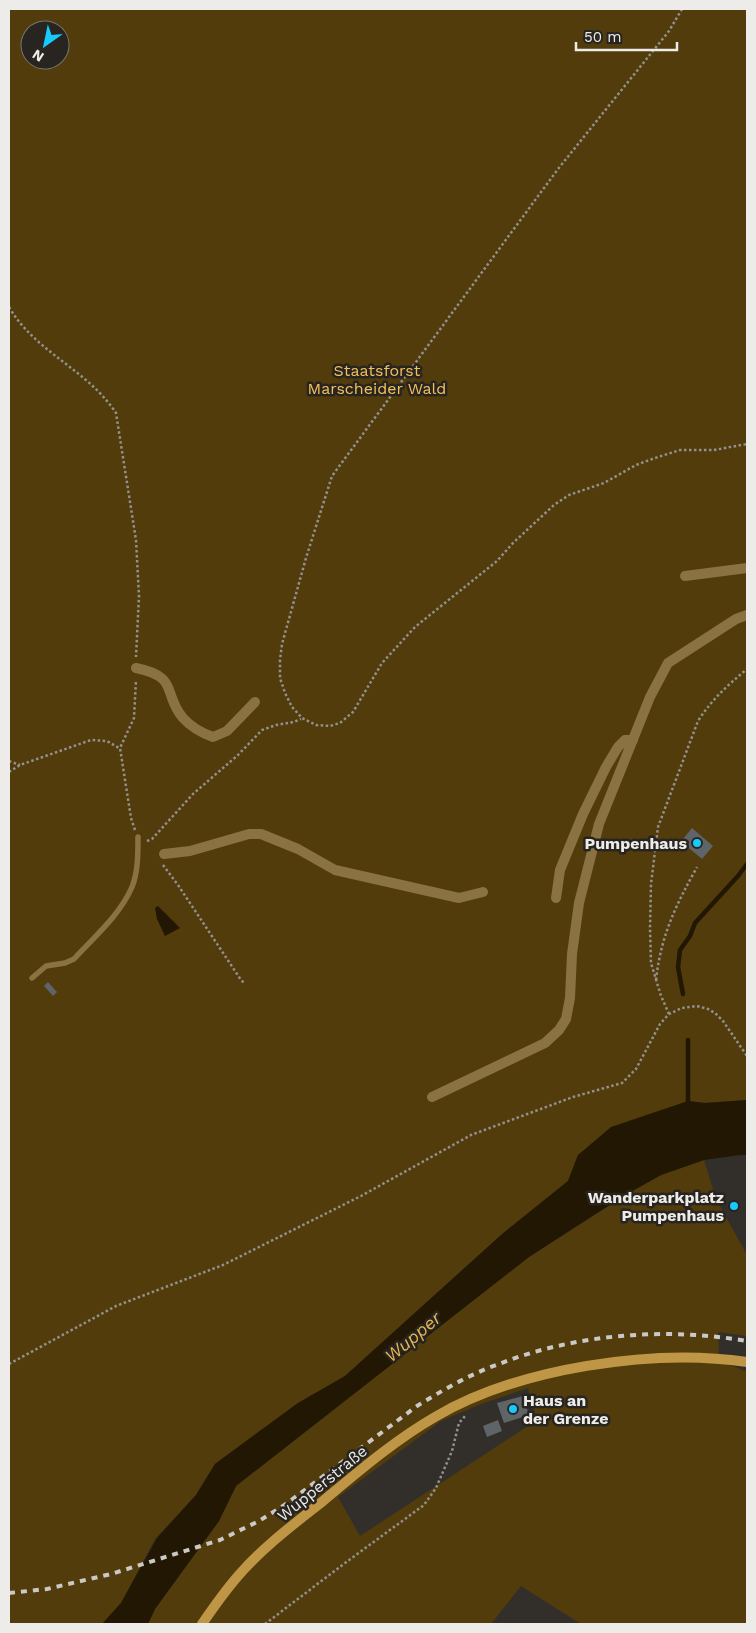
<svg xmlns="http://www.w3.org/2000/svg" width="756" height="1633" font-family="'Work Sans',sans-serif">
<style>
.green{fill:#523c0c;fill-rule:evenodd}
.water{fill:#221702}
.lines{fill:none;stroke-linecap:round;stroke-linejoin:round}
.stream{stroke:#221702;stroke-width:4.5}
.building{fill:#5e6467}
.path{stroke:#93918d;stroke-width:2.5;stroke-dasharray:2.5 2.5;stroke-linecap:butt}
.service{stroke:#8b7242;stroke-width:5.5}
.minor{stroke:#8b7242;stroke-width:10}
.secondary{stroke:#be9645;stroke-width:10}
.rail{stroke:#cac9c5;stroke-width:4;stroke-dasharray:6 6;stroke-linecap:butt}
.poi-dot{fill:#17cafb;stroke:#282521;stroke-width:2}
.labels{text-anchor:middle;stroke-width:5;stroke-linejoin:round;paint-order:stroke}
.park-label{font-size:16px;fill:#f3c15b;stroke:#282521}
.poi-label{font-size:16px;font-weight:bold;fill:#edece9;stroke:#282521;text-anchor:end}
.street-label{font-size:16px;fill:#edece9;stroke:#282521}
.water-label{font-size:18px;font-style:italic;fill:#eab852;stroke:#282521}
</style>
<rect width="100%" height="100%" fill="#322f2b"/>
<g class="green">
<path d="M9,9H747V1100L705,1103L688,1101L578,1155L568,1181L501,1235L345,1376L298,1403L215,1464L196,1495L155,1539L121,1603L102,1624H9ZM30,30H60V60H30Z"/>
<path d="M704,1160L716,1199L747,1255V1336L718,1332L719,1360L747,1372V1624H581L521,1586L491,1624H148L155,1609L219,1521L236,1486L529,1257L629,1193L661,1175ZM528,1388L537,1420L360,1536L338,1497L441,1421L481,1404Z"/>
</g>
<g class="water">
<path d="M158,906L180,928L165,936L157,919L155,908Z"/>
<path d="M747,1100V1155H740L704,1160L661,1175L629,1193L597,1213L529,1257L236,1486L219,1521L155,1609L148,1624H102L121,1603L157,1538L196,1495L215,1464L298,1403L345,1376L501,1235L568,1181L578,1155L611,1127L688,1101L705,1103Z"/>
</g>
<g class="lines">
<g class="stream">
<path d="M683,994L678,967L680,950L690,936L695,923L738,876L747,864"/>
<path d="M688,1106V1040"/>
</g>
</g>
<g class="building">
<path d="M692,828L713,846L702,859L684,844L686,841L683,839Z"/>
<path d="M48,982L57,992L53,996L44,986Z"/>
<path d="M523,1396L529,1415L504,1423L497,1403Z"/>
<path d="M498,1420L502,1431L487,1437L483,1426Z"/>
</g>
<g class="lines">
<g class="path">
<path d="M682,9L669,31L558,169L332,476L306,558L282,644L280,660V678L285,693L292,707L302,718L316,725L330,726L340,723L353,712L382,663L415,627L497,561L513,543L554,505L569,495L604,483L636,465L655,458L680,450H714L747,444"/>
<path d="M9,307C36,353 87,369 116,413L136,540L139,596L136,657"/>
<path d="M9,761L20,765"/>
<path d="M9,772L20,765L91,740L107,741L119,748"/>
<path d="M135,830L131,818L120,748L134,718L136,680"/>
<path d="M147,841L152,839L193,794L238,755L262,730L276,725L294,722L301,719"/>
<path d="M163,865L178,885L241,980L245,984"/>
<path d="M656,980C661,935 676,905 697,867"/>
<path d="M669,1014L661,996L651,963L650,928L651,884L658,827L698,721C712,699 728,685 747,669"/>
<path d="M9,1364L116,1306L223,1265L361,1196L471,1135L573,1097L622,1083L636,1069L660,1024L669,1014L682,1008L697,1006L708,1009L715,1013L723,1021L747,1056"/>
<path d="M265,1624L345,1563L424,1505L436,1488L452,1451L459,1423L466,1415"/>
</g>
<path class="service" d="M32,978L46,966L65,963L74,959C94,937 120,915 132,887C138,872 138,854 138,837"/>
<g class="minor">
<path d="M685,576L747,568"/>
<path d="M136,668C180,677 162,693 183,718C191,727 202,733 213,737L227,731L255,702"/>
<path d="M164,854L190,851L249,834H261L298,849L335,870L459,898L483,892"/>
<path d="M556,898L560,870L583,814L606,767L618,747L625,740H633"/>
<path d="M432,1097L545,1043L559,1030L566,1019L570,998L572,954L579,903L599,824L650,697L668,663L736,619L747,615"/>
</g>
<path class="secondary" d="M202,1624C213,1608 225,1591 238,1576C263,1547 294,1524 323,1501C359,1471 395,1440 435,1417C518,1368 653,1348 747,1362"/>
<path class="rail" d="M9,1593L47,1589L111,1574L220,1540L259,1521L286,1504L417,1406C443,1390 470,1374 499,1364C575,1334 666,1327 747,1341"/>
</g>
<g class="poi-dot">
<circle cx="697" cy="843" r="5"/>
<circle cx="734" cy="1206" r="5"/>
<circle cx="513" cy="1409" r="5"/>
</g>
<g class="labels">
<g class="park-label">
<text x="377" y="376">Staatsforst<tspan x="377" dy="18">Marscheider Wald</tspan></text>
</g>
<g class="poi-label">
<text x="687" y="849">Pumpenhaus</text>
<text x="724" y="1203">Wanderparkplatz<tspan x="724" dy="18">Pumpenhaus</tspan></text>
<text x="523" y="1406" text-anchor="start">Haus an<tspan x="523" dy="18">der Grenze</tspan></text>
</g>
<g class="street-label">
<text transform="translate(322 1483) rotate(-39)" y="6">Wupperstraße</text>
</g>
<g class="water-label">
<text transform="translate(413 1337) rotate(-40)" y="6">Wupper</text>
</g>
</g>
<rect width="756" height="1633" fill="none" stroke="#edece9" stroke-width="20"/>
<g transform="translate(45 45) rotate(213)"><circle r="24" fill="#282521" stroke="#777571"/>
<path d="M0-4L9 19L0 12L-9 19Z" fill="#17cafb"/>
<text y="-8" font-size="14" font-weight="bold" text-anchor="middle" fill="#edece9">N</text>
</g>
<path d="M576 42v8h101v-8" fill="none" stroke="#edece9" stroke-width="2.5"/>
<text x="584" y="42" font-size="15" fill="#edece9" stroke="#282521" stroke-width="4" paint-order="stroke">50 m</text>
</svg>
